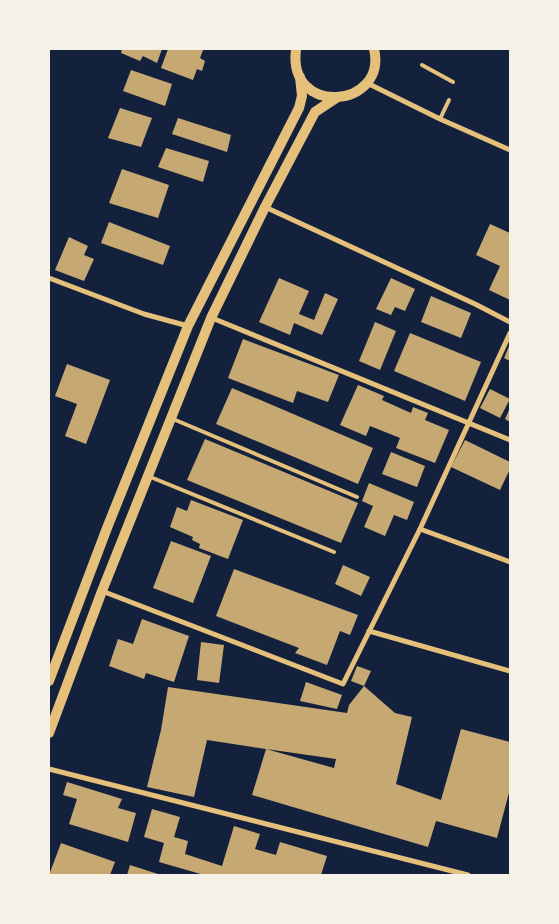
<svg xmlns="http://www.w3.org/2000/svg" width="559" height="924" font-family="'IBM Plex Sans',sans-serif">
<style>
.building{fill:#c6a872;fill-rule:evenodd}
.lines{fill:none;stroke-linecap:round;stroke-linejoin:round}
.service{stroke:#e5c07b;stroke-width:4}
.minor{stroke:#e5c07b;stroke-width:5}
.secondary{stroke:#e5c07b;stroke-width:10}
</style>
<rect width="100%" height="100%" fill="#14213d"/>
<g class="building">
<path d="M122,49H162L157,63L143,56L140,61L121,53Z"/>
<path d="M168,49H198L203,50L200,58L205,61L202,71L197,69L193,80L161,68Z"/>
<path d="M131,70L172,84L165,106L123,91Z"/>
<path d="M120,108L152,118L141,147L108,138Z"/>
<path d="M178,118L231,135L227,152L172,134Z"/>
<path d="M166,148L209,161L203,182L158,167Z"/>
<path d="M122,169L169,185L158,218L109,203Z"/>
<path d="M109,222L170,246L163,265L101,243Z"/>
<path d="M490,224L510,233V300L489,290L500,266L476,255Z"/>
<path d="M69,237L88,246L84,255L94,259L84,281L55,270Z"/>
<path d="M279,278L309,291L299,314L314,320L325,293L338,299L322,335L294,323L290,335L259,322Z"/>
<path d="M391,278L415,289L405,311L395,307L391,315L376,309Z"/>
<path d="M431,296L471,313L461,338L421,322Z"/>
<path d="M375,322L396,331L380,370L359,361Z"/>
<path d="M410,333L481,362L465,401L394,371Z"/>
<path d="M243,339L339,375L328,402L297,391L293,403L228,378Z"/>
<path d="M510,344V361L504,358Z"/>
<path d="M67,364L110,380L86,444L65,436L77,404L55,396Z"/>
<path d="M358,385L384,396L382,400L411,413L413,407L428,413L425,420L449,430L435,463L396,448L400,438L370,426L366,436L340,425Z"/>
<path d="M232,388L373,448L358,484L216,424Z"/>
<path d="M490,389L510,399L500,418L480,408Z"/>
<path d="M510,408V422L505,419Z"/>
<path d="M205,439L358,503L341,543L187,480Z"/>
<path d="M465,440L510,462V469L500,490L451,467Z"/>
<path d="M391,452L425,466L417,487L382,474Z"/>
<path d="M369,483L414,502L407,520L394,515L385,536L364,527L373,506L362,501Z"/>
<path d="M191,500L243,520L228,559L199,548L200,544L192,540L193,537L170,527L177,507L187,511Z"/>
<path d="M171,541L211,556L193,603L153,588Z"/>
<path d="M343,565L370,577L361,596L335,584Z"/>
<path d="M234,569L358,615L350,635L340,631L327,665L295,653L299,648L216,616Z"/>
<path d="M142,619L189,636L174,682L146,673L144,679L109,666L118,639L133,644Z"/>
<path d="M201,642L224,645L219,683L197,680Z"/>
<path d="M357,666L371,671L364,686L351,681Z"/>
<path d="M306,682L342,695L337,709L300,701Z"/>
<path d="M364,686L395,713L412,717L396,784L441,800L461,729L510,742V789L497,838L436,821L428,847L252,795L266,749L207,740L194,797L147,787L161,730L168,687L347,713L349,705ZM266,749L336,759L334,768Z"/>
<path d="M67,782L122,799L118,808L136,813L128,842L69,824L77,799L63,795Z"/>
<path d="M152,809L180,817L174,837L188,841L185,854L222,866L234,826L260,834L255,849L276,855L280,842L327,856L321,875H204L159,862L164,843L144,837Z"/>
<path d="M61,843L115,862L110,875H49Z"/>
<path d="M130,865L161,875H127Z"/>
</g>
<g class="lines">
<g class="service">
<path d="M422,65L453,82"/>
<path d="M440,119L449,100"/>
<path d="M173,419L357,497"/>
<path d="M148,476L334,552"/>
</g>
<g class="minor">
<path d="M367,83L440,119L510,150"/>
<path d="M265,207L475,304L510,322"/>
<path d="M49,278L144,314L188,326"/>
<path d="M212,318L510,440"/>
<path d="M420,529L510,562"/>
<path d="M102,591L343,684L420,529L510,333"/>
<path d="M369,631L510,671"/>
<path d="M49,769L468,875"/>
</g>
<g class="secondary">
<path d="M296,49C287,118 388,108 374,49"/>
<path d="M49,681L107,528L188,326L299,108L302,96L300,77"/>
<path d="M49,733L102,591L211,318L265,207L315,112L336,98"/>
</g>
</g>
<rect width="559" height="924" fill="none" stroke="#f6f1e7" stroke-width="100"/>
</svg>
